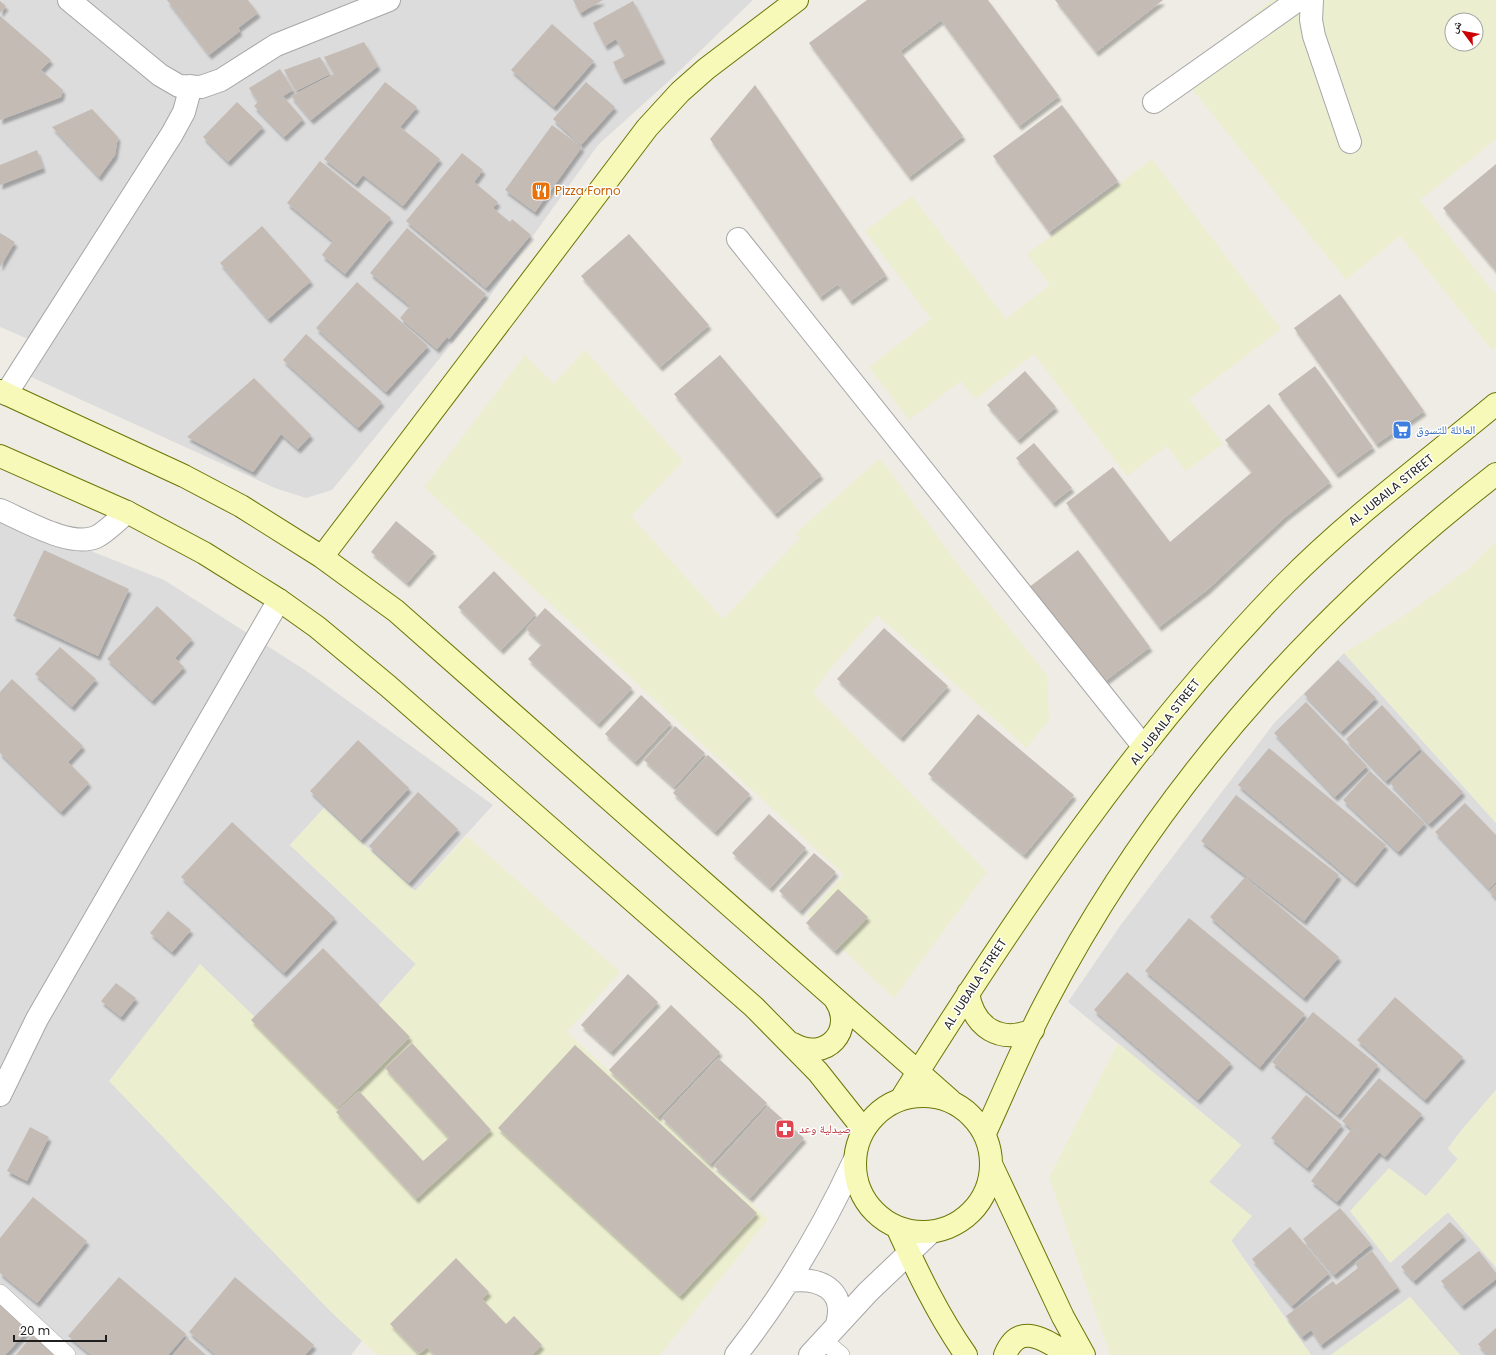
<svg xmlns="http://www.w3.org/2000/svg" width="1496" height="1355" viewBox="0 0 1496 1355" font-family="Poppins,'Noto Naskh Arabic',sans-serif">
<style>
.residential{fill:#dddcdc}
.farmland{fill:#eceed0;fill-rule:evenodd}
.building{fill:#c4bbb4;filter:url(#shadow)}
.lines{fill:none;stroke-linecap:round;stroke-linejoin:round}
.lane-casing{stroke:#a6a6a6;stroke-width:18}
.street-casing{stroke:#a6a6a6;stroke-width:24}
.secondary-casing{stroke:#6b7605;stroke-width:24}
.lane{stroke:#fff;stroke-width:17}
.street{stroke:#fff;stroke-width:22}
.secondary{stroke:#f7f9b9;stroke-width:22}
.labels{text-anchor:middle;stroke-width:3;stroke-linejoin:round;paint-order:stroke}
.food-label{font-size:12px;fill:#c56008;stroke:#fff;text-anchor:start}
.shop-label{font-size:12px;fill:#366cbe;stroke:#fff;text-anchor:start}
.street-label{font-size:12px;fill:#1f1f1f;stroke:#fff}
.health-label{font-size:12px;fill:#be3a42;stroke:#fff;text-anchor:start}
</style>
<defs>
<filter id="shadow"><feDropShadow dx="2.5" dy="4.5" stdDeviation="1" flood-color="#0004"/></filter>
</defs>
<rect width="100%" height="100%" fill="#efece5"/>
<!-- residential -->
<path class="residential" d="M0,0H753L671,79L598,145L485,303L332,490L306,498L275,488L29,376L42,345L0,327Z
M0,515L164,580L305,670L493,805L415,891L324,808L290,845L416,964L377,1007L362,1341L351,1355H0Z
M1344,653L1496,823V1090L1460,1132L1448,1148L1458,1159L1426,1197L1390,1263L1448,1212L1496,1267V1355H1460L1410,1297L1331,1355H1311L1231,1240L1251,1216L1209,1182L1241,1145L1068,1002L1120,926L1275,722Z"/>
<!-- farmland -->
<path class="farmland" d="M1272,0H1496V139L1420,200L1496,295V347L1492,350L1400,236L1346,280L1180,74ZM1452,20H1476V44H1452Z
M1152,159L1281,329L1189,399L1223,444L1186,471L1167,446L1127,476L1034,354L975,399L961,381L909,420L869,367L931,319L865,231L912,196L1006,319L1050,285L1027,254Z
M585,350L683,461L631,516L723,619L800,538L795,534L880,458L957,563L1047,675L1049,719L1027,748L877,615L830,669L813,693L987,872L894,998L807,916L844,875L424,487L525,355L554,384Z
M1496,541V823L1344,653L1408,613L1468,569Z
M324,808L415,891L467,836L620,972L567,1032L768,1219L660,1355H377L331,1312L109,1081L200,964L259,1021L377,1007L416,964L290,845Z
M1118,1043L1241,1145L1209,1182L1252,1216L1231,1241L1311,1355H1110L1049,1177Z
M1496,1090V1267L1448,1212L1390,1263L1350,1211L1389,1168L1426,1196L1458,1159L1448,1149L1460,1132Z
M1410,1297L1460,1355H1331Z"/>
<!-- building -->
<path class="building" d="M167,0H248L258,13L238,28L240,31L209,55Z
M573,0H603L580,13Z
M867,0H988L1059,96L1019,126L941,20L900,51L963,136L909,177L809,43Z
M1055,0H1163L1096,52Z
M0,1L6,6L0,13Z
M633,1L663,59L622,80L613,62L625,56L616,39L605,46L593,23Z
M0,16L51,60L41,70L63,90L61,97L0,120Z
M552,24L594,61L554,107L511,70Z
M364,42L378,66L311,120L291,96L334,74L324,57Z
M320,57L330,74L296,91L284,70Z
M280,69L293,90L283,96L303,119L284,137L254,106L258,102L249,88Z
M385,82L417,107L400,127L440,159L403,206L363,175L356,184L324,159Z
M586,82L615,107L581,145L553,119Z
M755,85L886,275L850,301L838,284L820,297L710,139Z
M237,102L263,127L228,162L203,137Z
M1062,105L1118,181L1049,232L993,156Z
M92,109L118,137L115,155L99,177L52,127Z
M552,125L582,147L535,212L505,190Z
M37,150L43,168L0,185V165Z
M462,153L483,170L474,182L498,202L493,208L510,222L512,219L531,235L486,288L406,221Z
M320,161L391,218L345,274L322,255L333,241L287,203Z
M1496,164V271L1443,208Z
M262,226L311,281L268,319L220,263Z
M407,228L486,294L449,339L447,337L437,349L400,318L410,306L370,273Z
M0,233L15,242L0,267Z
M629,234L709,325L660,367L581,276Z
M357,282L428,346L386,392L316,328Z
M1340,294L1424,411L1376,444L1294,328Z
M306,334L382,402L358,428L283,360Z
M720,355L821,475L775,514L674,394Z
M1315,366L1373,447L1336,474L1278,394Z
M1025,371L1056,407L1018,440L987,405Z
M254,378L311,435L298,449L281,434L253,472L187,437Z
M1269,404L1330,482L1285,517L1207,590L1159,627L1066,503L1113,467L1170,542L1252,472L1225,440Z
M1034,443L1072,488L1053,503L1016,458Z
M396,521L434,552L407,583L371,552Z
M44,550L129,589L98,656L13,616Z
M1078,550L1150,647L1101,684L1028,588Z
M494,571L536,614L501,650L458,607Z
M157,606L192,639L175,658L184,667L152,701L107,659Z
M545,608L632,688L598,724L528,659L542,644L526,629Z
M884,628L948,686L901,738L837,679Z
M60,647L96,679L72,707L35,674Z
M1338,660L1376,698L1341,732L1304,694Z
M12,679L83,746L68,762L89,783L61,812L0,753V692Z
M641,695L671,723L635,762L605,734Z
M1306,702L1367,766L1335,797L1274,733Z
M1382,705L1421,748L1386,781L1346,739Z
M978,714L1074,795L1024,855L928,774Z
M675,726L705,753L674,787L644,760Z
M358,740L409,788L361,840L310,791Z
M1269,748L1386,845L1355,883L1238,785Z
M1423,751L1463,792L1429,824L1390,783Z
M708,755L750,794L715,832L673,793Z
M1370,771L1425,823L1398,852L1343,800Z
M418,792L458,829L409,883L369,846Z
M1236,795L1339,875L1304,921L1201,841Z
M1465,803L1496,835V882L1489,889L1435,832Z
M769,814L806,848L770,888L732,853Z
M232,822L335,918L284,973L181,877Z
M814,853L836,872L800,911L779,891Z
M1245,877L1339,957L1304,998L1210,917Z
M1496,884V898L1489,891Z
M838,889L868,917L835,951L806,923Z
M168,911L191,930L172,952L150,933Z
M1189,918L1305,1014L1260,1067L1145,971Z
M323,948L410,1037L338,1108L251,1020Z
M1127,972L1231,1063L1198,1100L1094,1010Z
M628,974L658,1002L611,1052L581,1025Z
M116,983L136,998L121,1017L101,1001Z
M1395,997L1463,1057L1425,1100L1357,1040Z
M671,1005L720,1052L658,1117L609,1070Z
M1313,1012L1378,1065L1338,1115L1272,1062Z
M412,1043L491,1130L416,1199L336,1112L359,1091L423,1161L449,1138L385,1068Z
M575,1045L757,1213L680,1296L498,1128Z
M718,1058L767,1103L710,1164L662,1118Z
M1379,1078L1422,1114L1385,1157L1379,1152L1337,1202L1311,1181L1351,1130L1375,1149L1342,1121Z
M1306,1095L1342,1125L1307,1168L1271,1138Z
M768,1106L804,1138L750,1198L714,1166Z
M30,1127L49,1137L27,1181L7,1171Z
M33,1197L87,1241L37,1303L0,1273V1238Z
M1340,1208L1371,1244L1334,1275L1303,1239Z
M1450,1222L1464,1236L1414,1281L1401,1267Z
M1290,1227L1329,1273L1292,1306L1252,1259Z
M1372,1251L1398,1287L1321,1345L1311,1330L1302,1337L1286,1316L1333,1281L1336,1285L1358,1268L1355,1263Z
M1479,1251L1496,1273V1279L1462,1306L1441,1281Z
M456,1258L489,1292L482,1299L506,1324L514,1316L542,1345L532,1355H434L427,1347L419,1354L390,1324Z
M119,1277L186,1334L168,1355H91L68,1336Z
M235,1277L314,1345L305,1355H216L189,1332Z
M0,1301L29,1329L5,1355H0Z
M1496,1328V1355H1487L1478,1344Z
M33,1334L59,1355H16Z
M187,1338L206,1355H173Z"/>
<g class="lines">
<!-- lane casing -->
<g class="lane-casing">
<path id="lane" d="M0,1293L67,1355
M823,1340L841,1355"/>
</g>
<!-- street casing -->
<g class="street-casing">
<path id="street" d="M69,0L160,75L179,86L201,87L221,80L276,45L389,0
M1312,0L1311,20L1314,36L1350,142
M1154,102L1298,0
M738,239L1144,747
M6,394L172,134L184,112L191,86
M0,510C24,520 70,548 96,537C105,533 119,519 127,512
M0,1095L37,1019L279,600
M789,1281C819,1277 847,1289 837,1324
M736,1355C783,1295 822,1230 854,1161
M810,1355L868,1292L930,1233"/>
</g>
<!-- secondary casing -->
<g class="secondary-casing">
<path id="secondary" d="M0,391L184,476L241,506L322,557L396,611L950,1100
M0,456L127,512L204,553L279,600L317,627L388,686L754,1007L818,1072L864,1130
M322,557L647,128L680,92L706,69L797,0
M968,993C974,1028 1000,1044 1033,1030
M793,1044C826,1063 856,1030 835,999
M855 1164a68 68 0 1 1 136 0a68 68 0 1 1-136 0Z
M901,1099C1015,917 1135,738 1285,584C1350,518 1425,463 1496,404
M985,1133C1005,1090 1023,1045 1046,1002C1155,794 1311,618 1496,474
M992,1166L1063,1317L1084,1355
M897,1227C917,1271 938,1315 966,1355
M1005,1355C1020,1319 1047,1342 1070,1355"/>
</g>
<!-- lane -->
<use href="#lane" class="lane"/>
<!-- street -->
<use href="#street" class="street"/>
<!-- secondary -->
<use href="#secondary" class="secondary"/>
</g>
<!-- icons -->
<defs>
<g id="restaurant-square" transform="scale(1)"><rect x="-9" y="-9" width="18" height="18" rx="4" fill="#e8710a" stroke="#fff"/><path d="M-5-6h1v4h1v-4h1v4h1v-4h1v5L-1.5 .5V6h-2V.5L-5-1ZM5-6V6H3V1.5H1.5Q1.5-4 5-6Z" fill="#fff"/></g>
<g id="supermarket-square" transform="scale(1)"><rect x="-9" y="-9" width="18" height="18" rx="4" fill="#3f7fe0" stroke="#fff"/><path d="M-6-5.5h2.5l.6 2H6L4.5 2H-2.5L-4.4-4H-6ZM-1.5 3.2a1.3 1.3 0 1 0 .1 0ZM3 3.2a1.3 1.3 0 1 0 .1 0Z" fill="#fff"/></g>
<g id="pharmacy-square" transform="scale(1)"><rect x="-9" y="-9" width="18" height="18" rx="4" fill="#e0444e" stroke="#fff"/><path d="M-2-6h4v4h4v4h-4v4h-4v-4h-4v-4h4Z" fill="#fff"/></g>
</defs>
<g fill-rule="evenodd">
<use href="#restaurant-square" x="541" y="191"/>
<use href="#supermarket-square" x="1402" y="430"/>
<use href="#pharmacy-square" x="785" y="1129"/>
</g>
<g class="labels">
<!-- food labels -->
<g class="food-label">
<text x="555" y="195">Pizza Forno</text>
</g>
<!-- shop labels -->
<g class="shop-label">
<text x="1416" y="434">العائلة للتسوق</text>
</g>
<!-- street labels -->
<g class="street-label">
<text transform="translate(1391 490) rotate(-39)" y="4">AL JUBAILA STREET</text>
<text transform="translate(1165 722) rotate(-52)" y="4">AL JUBAILA STREET</text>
<text transform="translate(975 984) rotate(-57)" y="4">AL JUBAILA STREET</text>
</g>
<!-- health labels -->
<g class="health-label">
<text x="799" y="1133">صيدلية وعد</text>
</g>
</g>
<!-- north arrow -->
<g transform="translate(1464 32) rotate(302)"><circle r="19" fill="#ffffff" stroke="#a5a5a5"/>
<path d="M0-3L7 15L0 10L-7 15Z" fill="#cd0103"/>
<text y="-6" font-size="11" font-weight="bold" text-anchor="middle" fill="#1f1f1f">ش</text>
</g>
<!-- scale -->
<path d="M14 1335v6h92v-6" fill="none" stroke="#1f1f1f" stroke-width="2"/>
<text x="20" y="1335" font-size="12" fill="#1f1f1f" stroke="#ffffff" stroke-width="3" paint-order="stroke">20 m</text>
</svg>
